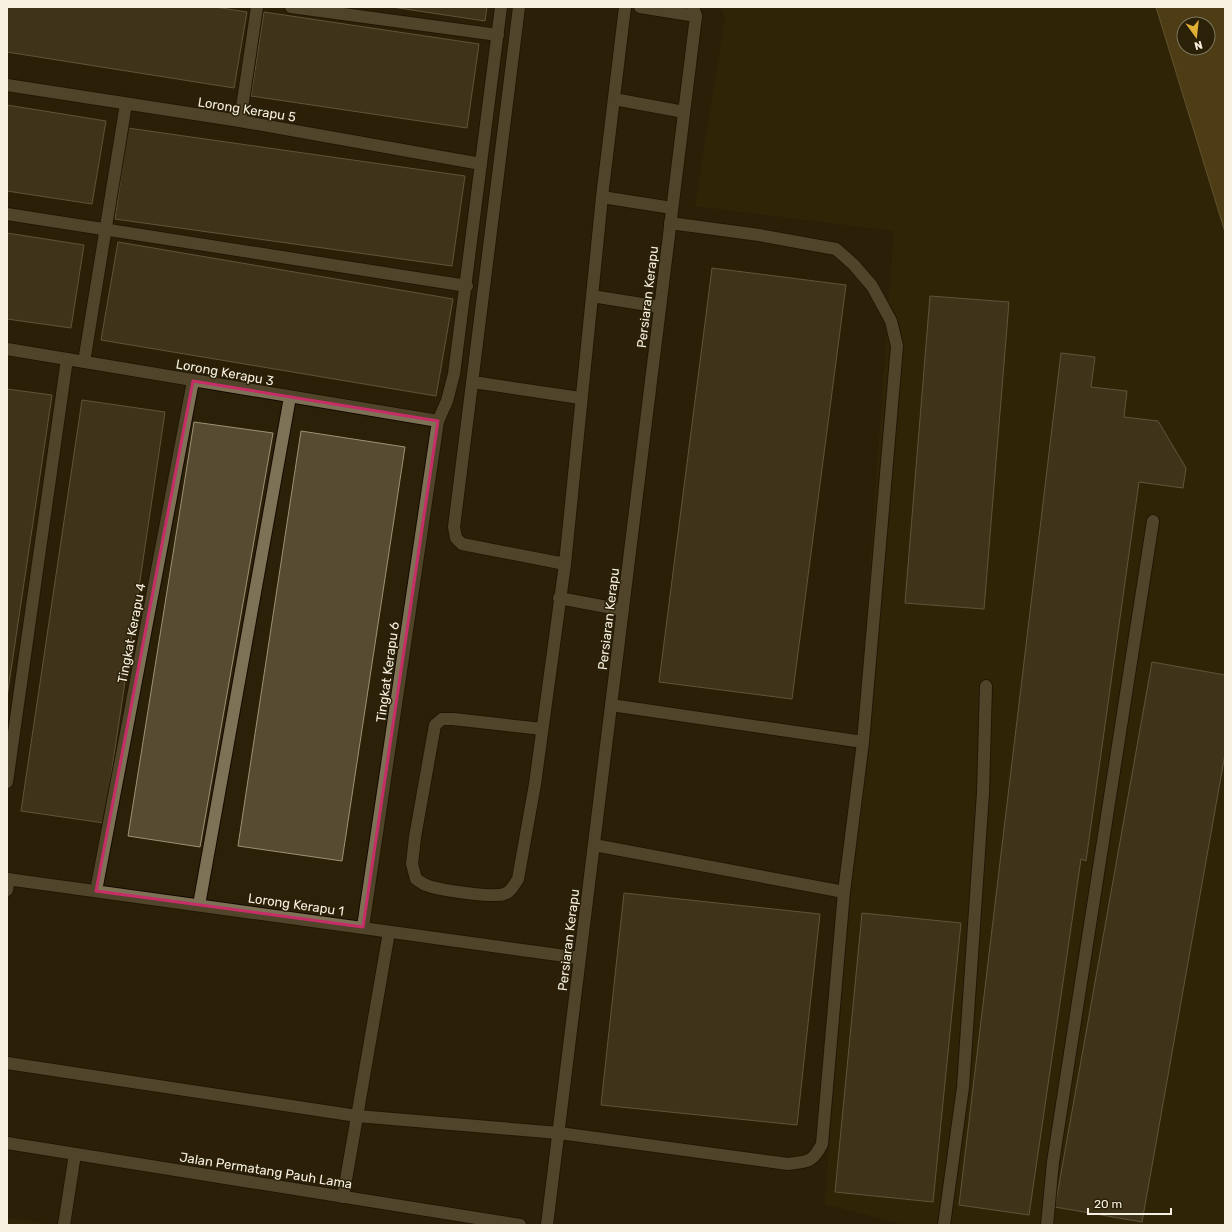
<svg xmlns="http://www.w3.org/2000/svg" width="1232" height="1232" viewBox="0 0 1232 1232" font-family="Rubik,sans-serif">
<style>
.built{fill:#372908}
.water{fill:#796125;stroke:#9f8c5d;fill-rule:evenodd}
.building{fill:#574c32;stroke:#9e9276}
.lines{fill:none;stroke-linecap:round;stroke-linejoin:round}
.service-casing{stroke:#140a00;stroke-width:14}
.minor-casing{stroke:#140a00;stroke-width:14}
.service{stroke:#7d7156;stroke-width:12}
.minor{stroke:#7d7156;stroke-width:12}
.marked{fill:none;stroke:#c72e68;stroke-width:3;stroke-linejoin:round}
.labels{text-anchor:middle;stroke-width:3;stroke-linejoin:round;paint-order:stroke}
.street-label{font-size:13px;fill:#f7f0e1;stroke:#2b2108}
</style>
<rect width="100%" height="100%" fill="#2b2108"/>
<!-- built -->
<path class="built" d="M720,7H1156L1225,232V1225H906L825,1204L894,231L695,206L725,19Z
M7,1217L51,1225H7Z"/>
<!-- water -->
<path class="water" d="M1156,7H1225V232ZM1184,24H1208V48H1184Z"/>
<!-- building -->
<path class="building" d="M7,7H215L247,12L234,88L7,52Z
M392,7H487L485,21Z
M264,12L479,44L467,128L251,96Z
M7,105L106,121L92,204L7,191Z
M128,128L465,176L452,266L115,219Z
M7,233L84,245L71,328L7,319Z
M118,242L453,299L436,396L101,340Z
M712,268L846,285L792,699L659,682Z
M930,296L1009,302L984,609L905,603Z
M1061,353L1095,357L1091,387L1127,391L1124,417L1158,421L1186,468L1183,488L1139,482L1086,861L1081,859L1029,1215L959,1205Z
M7,389L52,395L7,697Z
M82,400L165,412L104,823L21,811Z
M194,422L273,433L200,847L128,836Z
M301,431L405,447L342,861L238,846Z
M1152,662L1225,675V754L1142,1222L1055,1207Z
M624,893L820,914L797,1125L601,1105Z
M862,913L961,923L933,1202L835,1192Z"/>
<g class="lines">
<!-- service casing -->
<g class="service-casing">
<path id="service" d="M291,7L498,35
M519,7L454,527L456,538L462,544L565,564
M640,7L696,16
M614,99L684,112
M240,121L257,7
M602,197L672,208
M7,214L467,286
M670,223L759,235L836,249L853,264L872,286L891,321L897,346L863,742L844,892
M592,296L660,307
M84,362L126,104
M473,382L580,398
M438,421L447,401L454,374L501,7
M559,598L623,610
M611,705L863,742
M542,729L453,719H442L435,725L415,837L412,864L416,879C419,881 423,884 426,885C438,890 492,898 504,894C511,892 514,885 518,879L535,784L565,564L602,197L625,7
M7,782L67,359
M7,890L9,879
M199,905L290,397
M559,1133L788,1164C808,1162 813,1162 822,1144L844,892L594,845
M343,1197L389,932
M64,1225L75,1154
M944,1225L963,1087L983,793L986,686
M1047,1225L1053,1162L1153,521"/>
</g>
<!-- minor casing -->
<g class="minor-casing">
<path id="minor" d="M7,85L240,121L481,164
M7,349L438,421L363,927
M7,879L580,958
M96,891L193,381
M7,1063L357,1116L559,1133
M7,1143L520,1225
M547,1225L696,16L693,7"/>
</g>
<!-- service -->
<use href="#service" class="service"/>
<!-- minor -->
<use href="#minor" class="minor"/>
</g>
<!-- marked area -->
<path d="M0 0H1232V1232H0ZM193,381L438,421L363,927L96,891Z" fill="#2b2108" fill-opacity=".55" fill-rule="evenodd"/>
<path class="marked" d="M193,381L438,421L363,927L96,891Z"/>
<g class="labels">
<!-- street labels -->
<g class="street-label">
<text transform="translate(247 109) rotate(9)" y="5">Lorong Kerapu 5</text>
<text transform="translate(647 297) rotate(-83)" y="5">Persiaran Kerapu</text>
<text transform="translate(225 372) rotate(10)" y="5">Lorong Kerapu 3</text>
<text transform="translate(608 619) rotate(-83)" y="5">Persiaran Kerapu</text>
<text transform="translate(131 633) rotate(-79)" y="5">Tingkat Kerapu 4</text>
<text transform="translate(387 672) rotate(-82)" y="5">Tingkat Kerapu 6</text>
<text transform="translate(296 904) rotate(8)" y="5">Lorong Kerapu 1</text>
<text transform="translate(568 940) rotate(-83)" y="5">Persiaran Kerapu</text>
<text transform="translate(266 1170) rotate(9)" y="5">Jalan Permatang Pauh Lama</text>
</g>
</g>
<!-- border -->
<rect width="1232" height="1232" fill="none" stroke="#f7f0e1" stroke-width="16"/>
<!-- north arrow -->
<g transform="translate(1196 36) rotate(165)"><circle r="19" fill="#2b2108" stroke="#7d745f"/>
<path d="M0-3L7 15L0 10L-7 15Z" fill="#dfb034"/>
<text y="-6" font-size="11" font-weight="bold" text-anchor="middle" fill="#f7f0e1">N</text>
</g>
<!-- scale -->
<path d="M1088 1208v6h83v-6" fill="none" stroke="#f7f0e1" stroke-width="2"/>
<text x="1094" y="1208" font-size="12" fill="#f7f0e1" stroke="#2b2108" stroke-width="3" paint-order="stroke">20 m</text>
</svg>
